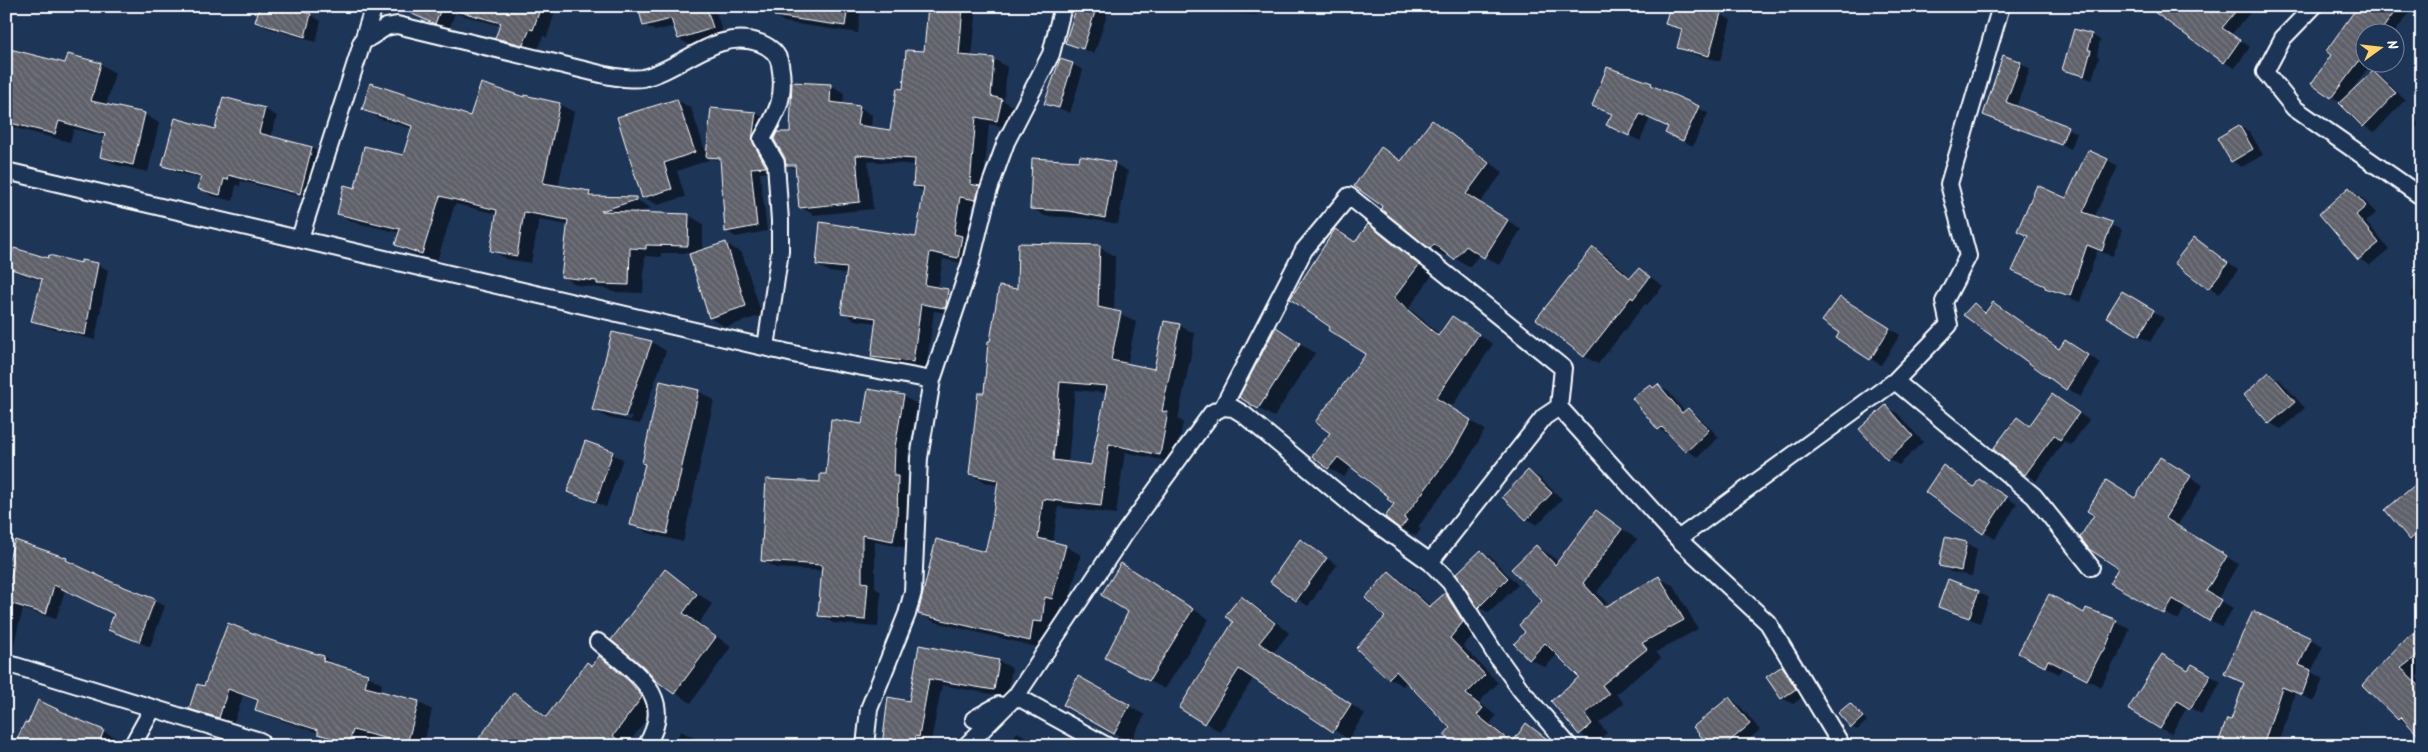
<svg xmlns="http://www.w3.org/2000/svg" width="2428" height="752" viewBox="0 0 2428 752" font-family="Kalam,sans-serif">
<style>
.shadow{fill:#0007;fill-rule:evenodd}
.building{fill:url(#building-back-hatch);stroke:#fff;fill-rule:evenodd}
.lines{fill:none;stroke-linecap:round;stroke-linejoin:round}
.minor-casing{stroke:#fff;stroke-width:20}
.minor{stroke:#1d3557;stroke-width:16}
</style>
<defs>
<pattern id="building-back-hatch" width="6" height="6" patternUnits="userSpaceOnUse" patternTransform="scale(1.25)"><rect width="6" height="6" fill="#5f6169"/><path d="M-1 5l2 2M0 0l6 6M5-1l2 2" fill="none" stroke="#777980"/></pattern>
</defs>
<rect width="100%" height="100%" fill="#1d3557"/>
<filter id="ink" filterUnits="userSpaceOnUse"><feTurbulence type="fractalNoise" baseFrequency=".02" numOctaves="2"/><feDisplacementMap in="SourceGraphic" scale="10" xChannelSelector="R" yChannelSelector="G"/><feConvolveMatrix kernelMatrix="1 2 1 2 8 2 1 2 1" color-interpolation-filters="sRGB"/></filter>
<g filter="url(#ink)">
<!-- shadow -->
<path class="shadow" d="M408,6H557L547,37L543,36L537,52L510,45L496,38L501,26L455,13L449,30L407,11Z
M639,6H714L723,34L690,45L679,39L675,26L655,31L644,25Z
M773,6H861L858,33L784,22L772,14Z
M929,6H977L972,57L994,59L1007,67L1004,101L1014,107L1010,128L989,124L983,189L989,207L973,204L967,240L975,244L971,265L943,259L938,289L948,290L961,298L958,315L934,311L926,369L886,364L873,357L877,323L855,320L842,312L847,274L830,272L817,265L918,239L925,192L914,186L916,165L868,161L873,209L814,215L801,207L797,170L787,165L791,133L831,85L844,93L843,105L859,107L872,115L871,129L891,132L904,91L925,53Z
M1079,6H1110L1094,54L1067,42Z
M1129,6H1154V9Z
M1203,6H1257V15L1213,12Z
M2158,6H2256L2231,35L2250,47L2235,68L2224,62Z
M2293,6H2311L2306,14Z
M2356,6H2410L2413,8L2395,32H2366V62H2372L2349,94L2373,73L2384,79L2405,100L2375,132L2364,126L2342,102L2332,97L2358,8Z
M1720,14L1731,20L1720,61L1689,53L1678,47L1683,31L1666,24Z
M311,15L321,21L316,42L268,28L257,22Z
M2422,28V38L2416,33Z
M2075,31L2092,35L2100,40L2097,55L2099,57L2092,80L2064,69Z
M6,48L66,64H101L115,73L106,106L144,114L159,123L148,172L116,165L101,156L106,137L74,129L70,142L15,128L6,123Z
M2020,63L2030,69L2016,107L2077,133L2071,149L1985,114Z
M1072,64L1083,70L1070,113L1046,103Z
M1608,69L1652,84L1708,113L1693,146L1677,138L1669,127L1650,118L1640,141L1618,130L1612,115L1593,106Z
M224,98L265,109L277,116L271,137L312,148L324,155L313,200L241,181L240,186L236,185L233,201L212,196L200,189L202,179L176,172L164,165L216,130Z
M525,98L559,104L574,112L558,187L589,193L598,198L635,199L651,208L635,213L689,215L703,224V251L726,244L742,253L762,315L726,327L710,318L690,253H661V257L645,256L643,293L613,292L608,289L577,285L562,276L568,225L539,220L531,263L506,259L492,250L497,214L455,204L437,261L411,253L396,244L400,233L353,222L338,214L356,189L404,157L413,129L378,118L364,109L471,118Z
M677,100L691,108L707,156L713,109L756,113L766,119L775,172L760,173L767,231L736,237L726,231L721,162L707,156L709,160L677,171L685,197L658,205L643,197Z
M2422,115V131L2414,125Z
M1432,121L1503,172L1480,203L1521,229L1499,265L1480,254L1469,267L1447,253L1445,256L1431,248L1382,208V149L1402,161Z
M2239,126L2250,132L2263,155L2242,167L2232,161Z
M1081,157L1115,164L1128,171L1118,224L1084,218L1045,216L1032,208L1080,162Z
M2107,160L2118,166L2094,218L2122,230L2113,256L2097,251L2080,302L2057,293L2024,276L2066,200Z
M2349,189L2359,195L2376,213L2366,222L2389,249L2370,265L2359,259L2321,214Z
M1369,226L1384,235L1433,274L1409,308L1440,335L1452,317L1493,344L1451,408L1485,430L1469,458L1418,527L1421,529L1416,536L1401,528L1396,504L1390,497L1352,466L1344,477L1329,468L1332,433L1367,354L1356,243Z
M2194,239L2238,270L2219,294L2176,263Z
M1099,247L1115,256L1114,312L1136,322L1127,365L1155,371L1179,325L1195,334L1178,419L1183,422L1175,463L1125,452L1116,514L1058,507L1053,543L1065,546L1081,555L1067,607L1060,605L1057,630L1049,629L1045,649L935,622L919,613L986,553L994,521L998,485L986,483L970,474L986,395L991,342L1018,291ZM1075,390L1106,393L1092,467L1068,463Z
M1594,249L1607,256L1632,278L1639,269L1663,286L1647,305L1645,304L1598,364L1584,356Z
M49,259L82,265L97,264L108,270L95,340L43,326L33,320L43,281L20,274L10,267Z
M2422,277V303L2410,296Z
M2122,293L2164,318L2150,342L2108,317Z
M1851,304L1900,335L1881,365L1871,359Z
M1974,304L1988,312L1994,304L2060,349H2078L2101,363L2080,397L1964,315Z
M613,333L652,342L666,351L640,424L608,418L594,410ZM608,412L632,417L631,420L608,415Z
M1292,338L1315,353L1274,417L1258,408Z
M2269,374L2280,380L2305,408L2281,429L2270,423L2245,395Z
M1650,386L1655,389L1658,386L1669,392L1685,412L1688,409L1698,416L1719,437L1698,457L1687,451L1671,434L1670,436L1659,429L1634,399Z
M698,391L714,400L683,542L648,533L632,524Z
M904,397L917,404L908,455L907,482L911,485L910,527L907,548L875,542V588L881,592L878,627L833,623L820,615L823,571L776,568L763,560L863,425Z
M2062,402L2089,420L2071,445L2064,441L2036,481L1995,449L2030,427Z
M1886,407L1897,413L1923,442L1899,465L1888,459Z
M585,443L623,459L606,507L568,491Z
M2173,466L2203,485L2177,526L2238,564L2218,599L2233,608L2222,627L2186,605L2178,620L2111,583Z
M1528,471L1539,477L1562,499L1537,525L1527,519Z
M2422,480V545L2410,539Z
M1990,487L2017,504L1995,539L1926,492Z
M1596,512L1637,539L1597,592L1610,606L1659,578L1674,586L1698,629L1656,652L1661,658L1616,694L1624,703L1599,723L1607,733L1595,742L1580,734L1581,678L1558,654L1545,667L1530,659L1527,632L1543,601L1536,546L1551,555L1559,563Z
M1967,543L1977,549L1972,576L1951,572L1941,566Z
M1310,547L1337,565L1308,606L1272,582Z
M1481,551L1491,557L1518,585L1489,613L1479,607Z
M6,553L66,559L114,584L165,606L150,647L110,629L115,614L65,590L56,619L23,609L13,647L6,645Z
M665,571L681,580L712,604L699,623L731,647L691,703L656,679Z
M1390,573L1403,581L1432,607L1445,594L1459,602L1477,631L1463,646L1498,683L1479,702L1496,716L1490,724L1514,743L1526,725L1558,746H1462L1451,728L1407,681L1403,686L1389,678L1387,617Z
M1138,574L1209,619L1165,689L1122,667Z
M1979,592L1989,598L1980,623L1939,606Z
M1241,598L1256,606L1289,633L1273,653L1365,714L1348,739L1254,677L1220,732L1181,707L1234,622Z
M2087,609L2130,629L2118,658H2116L2101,687L2062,667L2059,674L2033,660L2085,615Z
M2422,628V673L2416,677L2422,683V737L2412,727L2399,719L2364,685Z
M2310,639L2323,646L2311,672L2323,679L2314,701L2295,693L2280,740L2295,746H2218L2232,722L2245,684L2225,673Z
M270,641L324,657L338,667L368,676L382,684L380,692L418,702L432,710L424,743L430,746H348L333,742L319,733L271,717L257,709L259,702L243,696L233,725L205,717L191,708L205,688Z
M920,647L999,661L1012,668L1007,697L942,685L930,746H882L910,702Z
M600,658L614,666L644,691L656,706L627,746H491L515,694L548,717Z
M2192,665L2221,682L2201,714L2188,706L2171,734L2160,728Z
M1782,667L1793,674L1806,695L1793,704L1782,698Z
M1079,678L1145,715L1130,742L1064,705Z
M1729,698L1739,705L1760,730L1741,746H1710Z
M1850,704L1867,721L1857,730L1852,727Z
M67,715L115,737L111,746H15L28,725Z
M681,731L692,737L705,746H672Z
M1017,732L1032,740L1041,746H1009Z"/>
<!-- building -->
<path class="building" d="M260,6H285L311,14L305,37L255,22Z
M394,6H442L435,24Z
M459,6H541L533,30L530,29L523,45L495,38L501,23L458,11Z
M638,6H706L713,28L678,39L671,19L643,26Z
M775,6H848L845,26L774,16Z
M928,6H963L959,55L994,58L991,96L1002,99L997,121L976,117L970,184L980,186L976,200L960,197L954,234L962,236L958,258L930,252L925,285L948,289L946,306L945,308L921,304L913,362L871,357L876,318L841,313L847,268L816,265L820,222L916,237L924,187L913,186L915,159L856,155L860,202L799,208L795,165H786L785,158L774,139L777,132H790L792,82L831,84L830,102L860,106L857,125L890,130L897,88L903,89L906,50L924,51Z
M1077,6H1097L1083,49L1065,43Z
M1670,6H1698L1721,13L1709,56L1677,48L1682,29L1665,24Z
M2146,6H2240L2222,28L2240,40L2224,63Z
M2358,6H2399L2380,32H2366V52L2331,98L2311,84L2331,55L2326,51Z
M2074,29L2092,34L2088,50H2091L2084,76L2062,70Z
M6,48L65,63L68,54L101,63L91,101L145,113L133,165L100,157L105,134L59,121L55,134L6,122Z
M2003,55L2021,62L2006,102L2068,126L2061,145L1983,115Z
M1060,59L1073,63L1059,108L1044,104Z
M1607,67L1652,83L1651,85L1699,106L1683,141L1665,133L1668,127L1640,114L1629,136L1606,125L1612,114L1592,106Z
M2373,71L2396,93L2363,127L2339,103Z
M370,83L470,116L481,83L524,97V95L560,103L543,183L590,191L589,196L636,197V200L601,211L689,214L688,246L646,245V249L630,248L629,285L597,284V281L561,277L568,220L524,212L517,256L490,251L497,210L440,196L422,254L395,245L400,229L337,214L344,185L355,188L364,146L403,155L412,126L362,110Z
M223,97L265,108L259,133L312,147L300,194L229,175L228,180L224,179L220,195L198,189L201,176L162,166L175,118L215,129Z
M677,99L695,152L664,163L672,189L642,198L617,117Z
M711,108L756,112L752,140L766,167L751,168L757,226L725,232L720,158L706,157Z
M1432,120L1489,163L1466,194L1508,220L1484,258L1466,246L1454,260L1434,244L1430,249L1381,209L1382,206L1354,186L1381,147L1401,161Z
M2239,125L2253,149L2231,162L2217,138Z
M2088,150L2108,159L2083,212L2112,222L2102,251L2087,245L2070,296L2045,288V286L2012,271L2028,236L2017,231L2037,185L2066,198Z
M1080,156L1115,162L1105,218L1069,211L1030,209L1032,158L1079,161Z
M2349,187L2366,206L2356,215L2379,243L2358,260L2319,214Z
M1368,224L1419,265L1394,298L1438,336L1452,316L1479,334L1436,398L1471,420L1454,450L1404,518L1407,520L1400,529L1385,517L1394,504L1387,499L1389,497L1338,457L1328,469L1312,456L1330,433L1315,422L1366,354L1328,330L1330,327L1290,299L1335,229L1355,242Z
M2194,237L2228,263L2208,289L2174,263Z
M726,242L746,306L709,318L689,254Z
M1018,243L1100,245L1098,307L1121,312L1111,360L1154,369L1164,321L1180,324L1162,411L1168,412L1160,455L1109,444L1101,506L1043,499L1038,538L1066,545L1052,599L1045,597L1042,622L1033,621L1030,641L918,614L936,539L985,552L992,521L998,480L969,474L978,393H984L988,341H990L999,286L1017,289ZM1060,382L1107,386L1091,465L1053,460Z
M1593,247L1630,278L1639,268L1650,277L1633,299L1631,297L1584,357L1536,319Z
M14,248L48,258L49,255L81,263V260L98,263L85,335L31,321L42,279L8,268Z
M2122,291L2154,310L2139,336L2106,317Z
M1840,297L1890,328L1870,360L1836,338L1839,333L1822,321Z
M1993,302L2059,349L2065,340L2088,355L2066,390L1963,315L1974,303L1985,313Z
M1276,327L1300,343L1258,409L1239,397Z
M612,332L652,341L625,417L592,410Z
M2269,372L2295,402L2269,424L2244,395Z
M660,381L699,390L667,534L630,525L645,464L642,463Z
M1650,384L1653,388L1658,384L1682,413L1688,408L1709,430L1686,452L1662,427L1658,430L1632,398Z
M868,389L904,395L895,447L894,476H898L897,519L893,541L862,535V582L868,583L865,620L818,616L822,565L761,561L766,479L820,482V474H826L831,419L862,424Z
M2052,394L2079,413L2060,440L2054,435L2025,475L1993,449L2017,417L2029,426Z
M1886,405L1913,436L1887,460L1859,429Z
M585,441L613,451L596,502L567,492Z
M2160,457L2191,476L2165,518L2227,556L2206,591L2221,600L2209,621L2173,599L2164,614L2110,583L2118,568L2089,549L2080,537L2094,515L2087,511L2106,480L2135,498Z
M1943,465L1974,487L1979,479L2007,497L1983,534L1925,492Z
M1528,470L1552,493L1526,520L1502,497Z
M2422,479V529L2410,540L2385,510Z
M1596,510L1622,529L1583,583L1605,607L1659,576L1684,620L1642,643L1647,649L1602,685L1609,694L1585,714L1592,724L1579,735L1551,701L1579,677L1545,643L1529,660L1514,644L1525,632L1519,625L1542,601L1511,569L1536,545L1555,565Z
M1945,537L1967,542L1961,571L1939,566Z
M1300,539L1327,558L1296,601L1270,582Z
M15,540L67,558L66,560L114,583L155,599L139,642L108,630L114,614L54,585L46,614L6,602V592L14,566L7,564Z
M1481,550L1508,578L1478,608L1456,574Z
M1121,563L1193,609L1149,681L1105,658L1128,612L1101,595Z
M665,569L697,594L683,613L716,637L674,694L655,680L644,667L611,640Z
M1389,571L1429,607L1445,593L1463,622L1450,638L1485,675L1466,694L1483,708L1477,715L1512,743L1526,723L1556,746H1458L1444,735L1450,728L1396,671L1388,679L1356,648L1385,617L1365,598Z
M1948,579L1979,591L1969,618L1938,607Z
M2049,594L2084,613L2086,608L2117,620L2104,652L2102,651L2087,680L2048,660L2045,667L2018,653Z
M1241,596L1275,623L1259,643L1351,704L1333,732L1239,669L1204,724L1179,708L1233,622L1225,616Z
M2253,611L2311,638L2299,665L2311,670L2302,695L2282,687L2263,746H2217L2227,719L2231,720L2244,683L2224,674Z
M228,623L270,640L324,656L323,661L368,674L365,687L419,701L407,744L353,730L349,743L318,734V730L255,710L258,700L228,689L219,718L189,709L197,684L204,686Z
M2422,626V652L2401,668L2422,688V739L2401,717L2398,720L2362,685L2403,641Z
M919,645L999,660L994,690L929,679L919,737L916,736L914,746H882L888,697L909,701Z
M2162,654L2188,670L2192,664L2211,675L2190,709L2177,701L2160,729L2128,709Z
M599,656L630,682L642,697L613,736L626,746H489L479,738L514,692L546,717L587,662L592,666Z
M1782,666L1796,689L1781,699L1766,677Z
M1078,676L1130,705L1114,734L1063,705Z
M1729,697L1750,724L1724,746H1709L1693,727Z
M38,700L67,714V715L104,730L98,746H14L25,722L28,723Z
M1850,703L1863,717L1851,728L1838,713Z"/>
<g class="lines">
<!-- minor casing -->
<g class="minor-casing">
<path id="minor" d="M2314,6L2283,38L2265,72L2294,108L2422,197
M361,43L386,27L397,25L605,75C617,77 631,80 643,78C683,69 717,27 760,43C770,47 778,53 780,64C786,97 778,111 762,139L776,163L780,221V251L766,347
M6,171L798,355L932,380
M300,238L374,6
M1895,381L2034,496L2091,567
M1223,407L1304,250L1349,196L1563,368L1559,407L1678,539L1768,623L1842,746
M1678,539L1895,381L1949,325L1944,302L1968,256L1949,184L2001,6
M1430,562L1544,417L1559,407
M598,642C633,672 678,695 646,746
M6,663L260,741
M1016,696L1107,746
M974,719L999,705
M132,746L153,708
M865,746L869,709L907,614L913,592L919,458L932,380L970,265L988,192L1006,142L1051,54L1063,6
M966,746L1016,696L1124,534L1212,413L1223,407L1233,408L1243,414L1363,514L1430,562L1450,582L1494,652L1521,690L1569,746"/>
</g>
<!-- minor -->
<use href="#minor" class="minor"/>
</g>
</g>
<!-- margin -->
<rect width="2428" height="752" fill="none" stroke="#1d3557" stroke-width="25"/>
<rect x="12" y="12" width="2403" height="727" fill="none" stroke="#fff" stroke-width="2" filter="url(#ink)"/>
<!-- north arrow -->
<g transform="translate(2380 48) rotate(75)"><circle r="24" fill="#1d3557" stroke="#77869a"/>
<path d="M0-4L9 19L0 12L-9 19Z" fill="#ffd166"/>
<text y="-8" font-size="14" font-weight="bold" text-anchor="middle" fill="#ffffff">N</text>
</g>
</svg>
